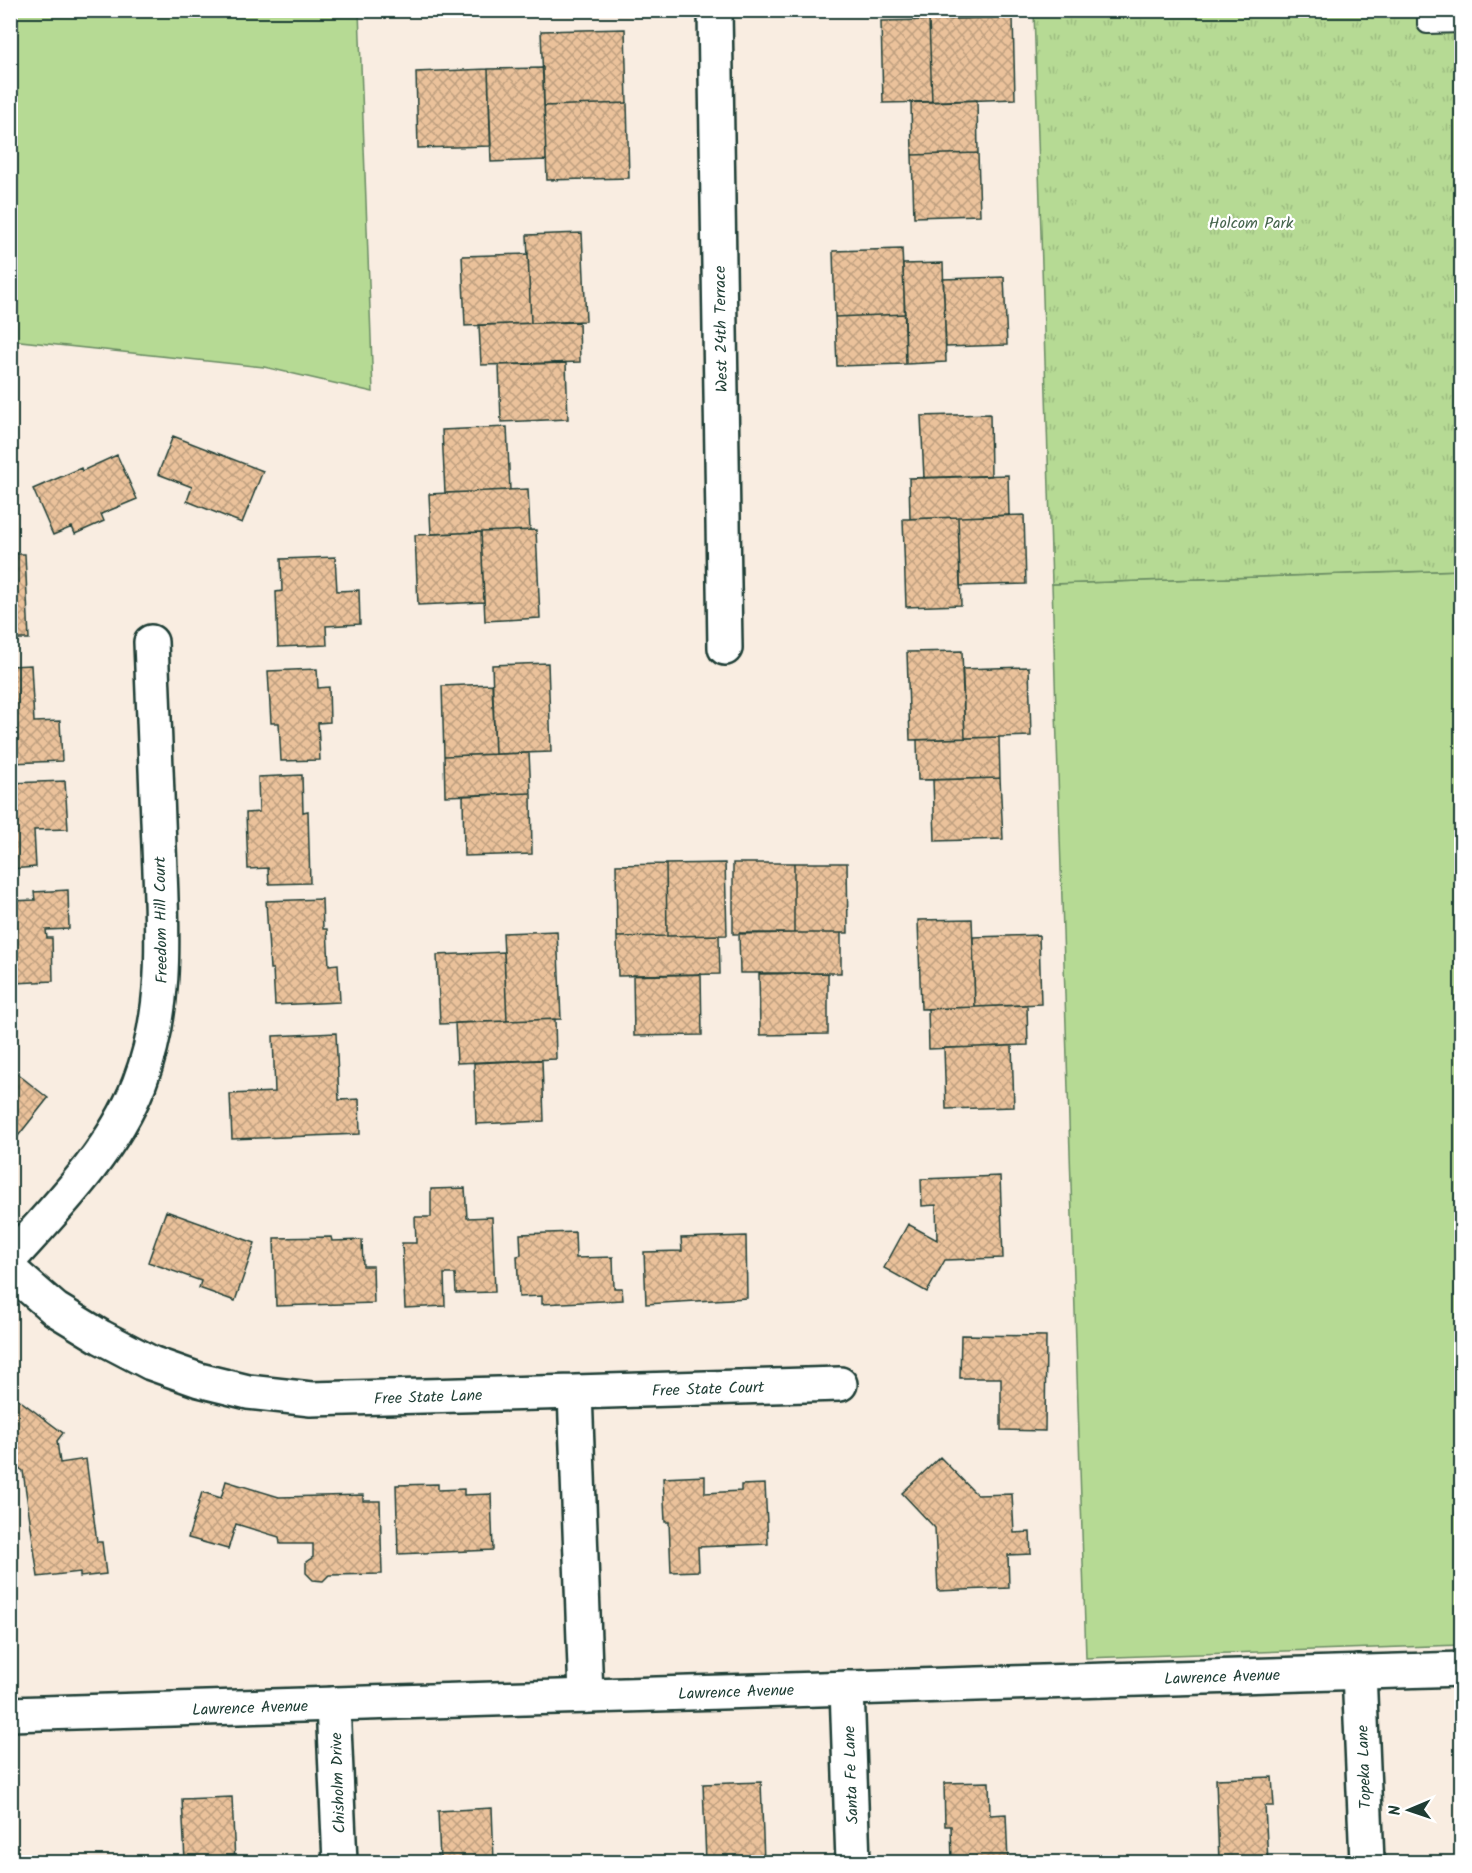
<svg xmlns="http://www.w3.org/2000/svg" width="1472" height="1873" viewBox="0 0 1472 1873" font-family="Kalam,sans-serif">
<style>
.grass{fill:#b6da94;stroke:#6a8c64;stroke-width:1.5}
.park{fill:url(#park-tufts);stroke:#6a8c64;stroke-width:1.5}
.building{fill:url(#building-cross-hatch);stroke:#1f3d34;stroke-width:1.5}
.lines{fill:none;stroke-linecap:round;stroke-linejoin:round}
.lane-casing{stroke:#1f3d34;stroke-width:22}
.street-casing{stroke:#1f3d34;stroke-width:38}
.secondary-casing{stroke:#1f3d34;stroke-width:38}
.lane{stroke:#fff;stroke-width:18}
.street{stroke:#fff;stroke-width:33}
.secondary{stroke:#fff;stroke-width:33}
.labels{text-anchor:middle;stroke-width:4.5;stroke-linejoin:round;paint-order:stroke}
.park-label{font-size:16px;fill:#45644c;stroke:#fff}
.street-label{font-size:16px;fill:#1f3d34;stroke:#fff}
</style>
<defs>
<pattern id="park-tufts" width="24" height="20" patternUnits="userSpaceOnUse" patternTransform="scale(1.5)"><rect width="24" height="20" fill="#b6da94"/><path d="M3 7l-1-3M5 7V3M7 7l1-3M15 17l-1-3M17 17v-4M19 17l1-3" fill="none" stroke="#9cbc80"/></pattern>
<pattern id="building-cross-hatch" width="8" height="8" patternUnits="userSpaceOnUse" patternTransform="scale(1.5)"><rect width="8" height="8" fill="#ebc29b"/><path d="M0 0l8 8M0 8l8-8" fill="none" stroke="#be9f7f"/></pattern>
</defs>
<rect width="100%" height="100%" fill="#f9ede1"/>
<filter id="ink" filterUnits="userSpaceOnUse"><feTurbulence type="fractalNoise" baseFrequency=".0167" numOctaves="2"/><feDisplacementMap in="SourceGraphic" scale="12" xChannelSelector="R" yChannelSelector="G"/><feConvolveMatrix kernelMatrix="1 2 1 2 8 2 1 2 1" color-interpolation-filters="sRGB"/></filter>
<g filter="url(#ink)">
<!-- grass -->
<path class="grass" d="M11,10L359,11L373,392L264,367L11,340Z
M1461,570V1645L1086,1658L1052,584Z"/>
<!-- park -->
<path class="park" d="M1034,11H1461V570L1052,584Z"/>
<!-- building -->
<path class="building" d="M1013,17L1015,99L932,102L929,20Z
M929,20L932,102L883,103L881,21Z
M625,29L627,103L544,106L541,31Z
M543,68L546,160L491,162L488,69Z
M488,69L491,146L418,148L416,72Z
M977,100L978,153L912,155L911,102Z
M627,103L629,178L547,180L544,106Z
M978,153L980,215L914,217L912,155Z
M582,233L586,321L531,323L527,235Z
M902,249L905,314L835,317L833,251Z
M528,254L531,323L465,326L462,256Z
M943,263L946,362L906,364L903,264Z
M1004,277L1007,345L946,347L943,279Z
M905,314L906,364L837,366L835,317Z
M579,322L580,362L481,365L479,325Z
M566,363L568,419L501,422L499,365Z
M990,414L991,476L924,478L921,416Z
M507,427L510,490L445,493L442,430Z
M173,436L263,471L242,523L187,501L192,487L158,474Z
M117,455L137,499L101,514L104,521L75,534L72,527L53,535L33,489L81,468L82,471Z
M1008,475L1009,515L910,519L909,478Z
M528,489L530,530L431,534L429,494Z
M1024,515L1026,584L960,586L958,517Z
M958,517L961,605L906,607L903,519Z
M536,530L540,618L485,621L481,532Z
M481,532L484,602L418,605L415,535Z
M10,554H25L29,639H10Z
M335,557L337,591L359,590L360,624L326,626L327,645L278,647L276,592L282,591L281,559Z
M962,651L965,738L910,740L907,652Z
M548,663L551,752L495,754L492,665Z
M31,665L34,722L60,721L62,761L10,763V666Z
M1029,667L1031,736L965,738L962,669Z
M317,669L318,688L329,687L330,722L318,723L320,760L281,761L279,723H271L268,671Z
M492,684L495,754L444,756L442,686Z
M999,737L1000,778L918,780L917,740Z
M529,753L531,793L445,796L444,756Z
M302,775L303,812L308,811L310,883L269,884L268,868L248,869L246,813L259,812L258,777Z
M1000,778L1003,839L935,841L933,780Z
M65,781L68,829L34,830L36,867L10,869V783Z
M531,793L532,854L464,856L463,796Z
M725,863L727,935L667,936L666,864Z
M733,863H794V933L733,934Z
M794,863H847L848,933H794Z
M666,864L667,936L617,937L616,865Z
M68,890L69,929L46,930L47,938H52L53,981L16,983V973H10V901L35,900L34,892Z
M322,899L323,929H327L329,965L338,964L340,1002L275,1005L273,969H270L266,901Z
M972,919L975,1007L921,1009L918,920Z
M557,931L561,1019L507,1021L503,933Z
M739,933H841V973H740Z
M719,935L720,974L618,976L617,937Z
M1039,935L1041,1004L975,1007L973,937Z
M504,952L507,1021L440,1024L437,955Z
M828,973V1034L760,1035L759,974Z
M701,974L702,1035L634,1036L633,975Z
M1027,1005L1028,1045L929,1049L928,1009Z
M555,1019L556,1059L457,1063L455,1023Z
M336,1033L339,1100L359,1099L360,1134L232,1139L230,1094L275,1092L273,1036Z
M1012,1046L1014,1107L946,1109L944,1048Z
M542,1060L544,1121L476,1124L474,1063Z
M10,1068L48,1098L11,1145H10Z
M1000,1176L1003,1258L945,1260L927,1292L884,1268L908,1224L937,1240L936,1205L922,1206L921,1179Z
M465,1188L467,1218L492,1217L495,1292L456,1293L455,1274H444L445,1306L405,1308L402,1243H416L415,1217H431V1189Z
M166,1211L255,1243L235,1301L199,1288L201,1281L148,1262Z
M575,1232L576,1258L613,1257L614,1288H622L623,1300L542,1304V1296L519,1297L517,1256L521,1255L520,1234Z
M746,1236L747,1298L646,1304L644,1252L682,1251L681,1238Z
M331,1237L332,1241L362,1240L363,1266H373L374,1303L276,1306L274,1238Z
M961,1335L1046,1336L1045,1431L1001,1430V1378H960Z
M10,1393L63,1433L57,1441L60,1463L86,1459L97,1542H102L106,1574L80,1577V1572L38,1577L23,1471L10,1461Z
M940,1457L977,1495L1012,1494L1014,1533L1030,1532L1031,1554L1008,1555L1009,1588L938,1591L935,1528L902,1493Z
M705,1476V1493L741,1491V1485L765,1484L768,1544L698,1547L699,1571L671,1572L669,1522H665L663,1478Z
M226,1481L279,1497L363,1495V1501H380L382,1574L329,1575L323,1581L313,1580L306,1573V1562L313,1557V1544H280L279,1537L236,1524L228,1549L188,1538L202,1492L221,1498Z
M438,1484V1490L464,1489V1495L491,1494L493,1550L398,1554L396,1485Z
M1272,1777L1274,1806H1265L1268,1862H1219L1216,1779Z
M761,1782L764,1862H706L703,1784Z
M989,1782L990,1815L1006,1814L1008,1862H952L951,1826H945L944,1783Z
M232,1797L235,1862H185L182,1799Z
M492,1808L494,1862H440L438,1811Z"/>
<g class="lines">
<!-- lane casing -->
<g class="lane-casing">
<path id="lane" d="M1427,10V24L1462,23"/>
</g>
<!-- street casing -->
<g class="street-casing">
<path id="street" d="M715,10L725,648
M10,1259C58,1206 112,1152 139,1084C169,1007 162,927 159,846C156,778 154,710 151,642
M10,1270L55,1309L101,1337L151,1363L199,1380L248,1392L311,1399L575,1392L586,1696
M575,1392L840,1384
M1359,1672L1367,1862
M847,1688L853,1862
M333,1704L340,1862"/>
</g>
<!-- secondary casing -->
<g class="secondary-casing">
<path id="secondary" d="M10,1714L1462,1669"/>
</g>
<!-- lane -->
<use href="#lane" class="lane"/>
<!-- street -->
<use href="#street" class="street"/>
<!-- secondary -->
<use href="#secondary" class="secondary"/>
</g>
</g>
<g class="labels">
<!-- park labels -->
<g class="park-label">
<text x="1251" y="228">Holcom Park</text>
</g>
<!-- street labels -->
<g class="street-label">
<text transform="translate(720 329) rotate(-91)" y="6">West 24th Terrace</text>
<text transform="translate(160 920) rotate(-91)" y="6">Freedom Hill Court</text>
<text transform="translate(708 1388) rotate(-2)" y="6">Free State Court</text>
<text transform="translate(428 1396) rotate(-2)" y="6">Free State Lane</text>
<text transform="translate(1222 1676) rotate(-2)" y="6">Lawrence Avenue</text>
<text transform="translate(736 1691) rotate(-2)" y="6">Lawrence Avenue</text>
<text transform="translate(250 1707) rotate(-2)" y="6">Lawrence Avenue</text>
<text transform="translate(1363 1767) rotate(-92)" y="6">Topeka Lane</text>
<text transform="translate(850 1775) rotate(-92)" y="6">Santa Fe Lane</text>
<text transform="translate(337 1783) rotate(-92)" y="6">Chisholm Drive</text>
</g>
</g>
<!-- margin -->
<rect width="1472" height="1873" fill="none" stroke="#fff" stroke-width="36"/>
<rect x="18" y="18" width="1436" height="1837" fill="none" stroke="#1f3d34" stroke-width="2" filter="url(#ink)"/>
<!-- north arrow -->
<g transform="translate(1409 1810) rotate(268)" stroke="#ffffff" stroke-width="4.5" paint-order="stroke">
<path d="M0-4.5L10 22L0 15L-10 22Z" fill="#1f3d34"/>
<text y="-9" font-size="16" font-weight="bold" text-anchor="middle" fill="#1f3d34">N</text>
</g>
</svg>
